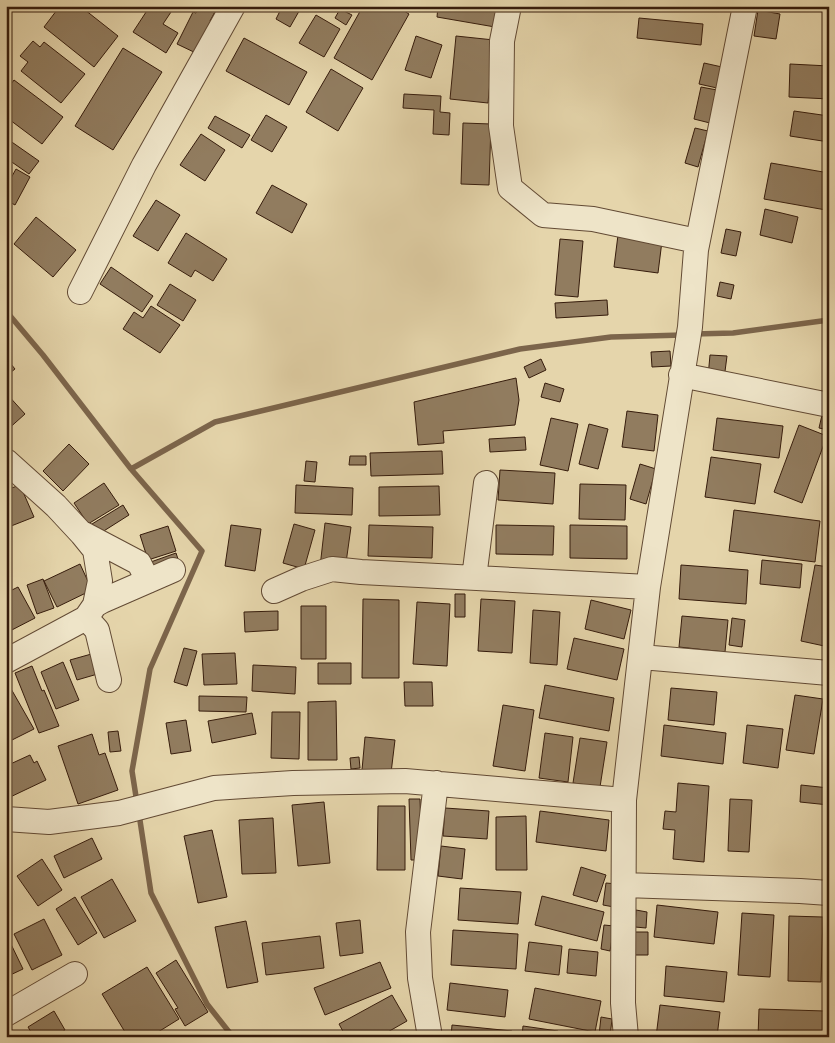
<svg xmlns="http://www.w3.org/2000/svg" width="835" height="1043" viewBox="0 0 835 1043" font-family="'Old Standard TT',serif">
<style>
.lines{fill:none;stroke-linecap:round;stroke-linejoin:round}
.stream{stroke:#7c654b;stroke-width:5.5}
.building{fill:#917c5f;stroke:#361c0c}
.minor-casing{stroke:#624a34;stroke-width:26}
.minor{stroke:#eee4c8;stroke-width:24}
</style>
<rect width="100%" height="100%" fill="#e5d5ab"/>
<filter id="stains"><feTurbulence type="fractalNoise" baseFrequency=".004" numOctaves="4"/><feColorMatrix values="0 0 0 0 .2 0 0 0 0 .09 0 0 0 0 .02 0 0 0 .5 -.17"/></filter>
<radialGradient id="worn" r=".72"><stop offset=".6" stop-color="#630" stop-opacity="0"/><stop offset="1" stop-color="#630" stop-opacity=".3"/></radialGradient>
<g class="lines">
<!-- stream -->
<path class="stream" d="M6,311L43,355L131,469L202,551L150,669L132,771L137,803
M694,334L733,333L829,320
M131,469L215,422L520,349L611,337L683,335
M139,814L151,893L207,1004L233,1037"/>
</g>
<!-- building -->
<path class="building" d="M60,6H80L118,36L94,67L44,27Z
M150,6H175L163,24L178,33L166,53L133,32Z
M199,6H218L210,21L214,22L198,54L177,44L193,12L196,13Z
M276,6H302L290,27L276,19L281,9Z
M363,6H396L409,14L372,80L334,58Z
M438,6H499L495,27L437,17Z
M805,6H829V11H806Z
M340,9L352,15L346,25L335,18Z
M758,10L780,14L776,39L754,36Z
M316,15L340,29L324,57L299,43Z
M639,18L703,24L701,45L637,38Z
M416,36L442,45L431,78L405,70Z
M456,36L494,40L488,103L450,99Z
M244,38L307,72L289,105L226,71Z
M33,41L40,47L44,42L85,74L61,103L21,71L28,62L20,56Z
M123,48L162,72L113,150L75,126Z
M704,63L722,67L717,88L699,84Z
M790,64L829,66V99L789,97Z
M331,69L363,88L338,131L306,112Z
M14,80L63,117L42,144L6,117V91Z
M701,87L717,90L710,123L694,119Z
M404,94L441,96L440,112L450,113L449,135L433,134L434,110L403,108Z
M794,111L829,116V142L790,136Z
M266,115L287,127L272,152L251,140Z
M215,116L250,135L242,148L208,128Z
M463,123L491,124L489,185L461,184Z
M695,128L708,131L698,167L685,163Z
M201,134L225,150L205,181L180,165Z
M6,138L39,161L29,174L6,158Z
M771,163L829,173V195L826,210L764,199Z
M16,169L30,177L15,205L6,200V187Z
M272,185L307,204L292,233L256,213Z
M156,200L180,215L158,251L133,236Z
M765,209L798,217L792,243L760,235Z
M36,217L76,250L53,277L14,244Z
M726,229L741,232L736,256L721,253Z
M186,233L227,259L213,281L195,270L191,277L168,263Z
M618,235L662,241L658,273L614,267Z
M560,239L583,241L578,297L555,295Z
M111,267L153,296L142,312L100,284Z
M720,282L734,285L731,299L717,296Z
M170,284L196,300L183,321L157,305Z
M607,300L608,315L556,318L555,303Z
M151,306L180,325L160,353L123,329L134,312L143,318Z
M670,351L671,366L652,367L651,352Z
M710,355L727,356L724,379L708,377Z
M6,358L15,369L6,376Z
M541,359L546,370L529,378L524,367Z
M516,378L519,400L515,425L443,431L444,443L418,445L414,402Z
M545,383L564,389L560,402L541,397Z
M6,393L25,414L6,431Z
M627,411L658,415L654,451L622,447Z
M822,415L829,416V430L819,428Z
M551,418L578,424L568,471L540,465Z
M717,418L783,426L779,458L713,450Z
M589,424L608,429L598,469L579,464Z
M799,425L827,436L802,503L774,492Z
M525,437L526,450L490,452L489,439Z
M69,444L89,464L63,491L43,471Z
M442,451L443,474L371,476L370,453Z
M350,456H366V465H349Z
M711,457L761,464L755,504L705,497Z
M306,461L317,462L315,482L304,481Z
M640,464L656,469L646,504L630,499Z
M500,470L555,473L553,504L498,500Z
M104,483L119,505L88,524L74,503Z
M580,484L626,485L625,520L579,519Z
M20,485L34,517L6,528V490Z
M296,485L353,488L352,515L295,513Z
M439,486L440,515L379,516V487Z
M123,505L129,515L99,534L92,524Z
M734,510L820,521L815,562L729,551Z
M325,523L351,527L345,570L320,567Z
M294,524L315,530L304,569L283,563Z
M231,525L261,529L255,571L225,566Z
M369,525L433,527L432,558L368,556Z
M496,525L554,526L553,555L496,554Z
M570,525L627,526V559L570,558Z
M168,526L176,551L148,560L140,535Z
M176,553L180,565L153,575L148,563Z
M762,560L802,564L800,588L760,584Z
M80,564L92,590L57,607L44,581Z
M681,565L748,570L746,604L679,599Z
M815,565L829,567V647L801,641Z
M43,579L54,608L37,614L27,585Z
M18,587L35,618L6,633V593Z
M455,594H465V617H455Z
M363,599L399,600V678H362Z
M481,599L515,601L512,653L478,651Z
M591,600L631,610L624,639L585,629Z
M417,602L450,604L447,666L413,664Z
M301,606H326V659H301Z
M533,610L560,612L557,665L530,663Z
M278,611V630L245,632L244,612Z
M682,616L728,620L725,652L679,647Z
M732,618L745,620L742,647L729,645Z
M574,638L624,649L617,680L567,669Z
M184,648L197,651L187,686L174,682Z
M95,653L101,673L77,680L70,660Z
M235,653L237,684L204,685L202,654Z
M63,662L79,700L56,709L41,672Z
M318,663H351V684H318Z
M253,665L296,667L295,694L252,691Z
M32,666L42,691L44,690L59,726L39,733L15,673Z
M6,680L34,729L6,743Z
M404,682H432L433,706H405Z
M545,685L614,698L609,731L539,718Z
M671,688L717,692L714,725L668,720Z
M795,695L823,699L814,754L786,750Z
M199,696L247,697L246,712L199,711Z
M336,701L337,760H308V702Z
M503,705L534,710L525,771L493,766Z
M272,712H300L299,759L271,758Z
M252,713L256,734L212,743L208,721Z
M186,720L191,751L171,754L166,723Z
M664,725L726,733L723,764L661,756Z
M747,725L783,729L778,768L743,763Z
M118,731L121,751L110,752L108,732Z
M545,733L573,737L568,782L539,778Z
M92,734L99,755L105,753L118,790L78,804L58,746Z
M365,737L395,740L391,773L362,770Z
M580,738L607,742L600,787L573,783Z
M30,755L34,763L37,761L46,780L6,799V766Z
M359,757L360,768L351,769L350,758Z
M678,783L709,786L704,862L673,859L675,830L663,829L665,811L676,812Z
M801,785L829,788V805L800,802Z
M409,799H420L422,860H411Z
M730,799L752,800L749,852L728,851Z
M324,802L330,863L298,866L292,805Z
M378,806H405V870H377Z
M445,808L489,811L487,839L443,836Z
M540,811L609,820L606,851L536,842Z
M526,816L527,870H496V817Z
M273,818L276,873L242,874L239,820Z
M212,830L227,897L198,903L184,836Z
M92,838L102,859L64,878L54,856Z
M441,846L465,849L462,879L438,876Z
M42,859L62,890L38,906L17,876Z
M581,867L606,875L597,902L573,895Z
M112,879L136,921L104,938L81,897Z
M606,883L617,884L614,907L603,905Z
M460,888L521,892L518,924L458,920Z
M542,896L604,912L597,941L535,925Z
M75,897L97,933L78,945L56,909Z
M657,905L718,912L714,944L654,937Z
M636,910L647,912L646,928L635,927Z
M742,913L774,915L770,977L738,975Z
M789,916L823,917L821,982L788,981Z
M44,919L62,955L32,970L14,934Z
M360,920L363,953L340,956L336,923Z
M246,921L258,982L227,988L215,927Z
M604,925L614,926L610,951L601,949Z
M453,930L518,934L516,969L451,965Z
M635,932H648V955H635Z
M320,936L324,968L266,975L262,943Z
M6,938H8L23,969L6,977Z
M529,942L562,946L559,975L525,971Z
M569,949L598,952L596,976L567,973Z
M176,960L208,1012L185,1026L175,1009L178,1008L156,973Z
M380,962L391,988L325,1015L314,988Z
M666,966L727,972L724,1002L664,996Z
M147,967L179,1019L150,1037H128L102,994Z
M450,983L508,990L505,1017L447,1010Z
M535,988L601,1001L595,1032L529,1019Z
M392,995L407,1021L379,1037H346L339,1024Z
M660,1005L720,1012L717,1037H656Z
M759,1009L825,1011V1037H758Z
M54,1011L65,1030L54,1037H34L28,1027Z
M601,1017L612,1019L610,1037L599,1035Z
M452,1025L512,1031V1037H451Z
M523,1026L558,1031V1037L522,1036Z"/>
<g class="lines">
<!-- minor casing -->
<g class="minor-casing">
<path id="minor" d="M509,6L502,41L501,126L510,188L543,215L593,219L697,241
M80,292L144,165L233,6
M681,375L829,405
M6,461L56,506L82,534L95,550L100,581L95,605
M84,534L139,563L148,581
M474,578L486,483
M274,591L301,579L332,569L361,572L648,587
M86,618L97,630L109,680
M641,657L829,673
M6,661L86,618L95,605L102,601L173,570
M6,819L49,822L119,813L214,788L293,783L405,781L624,800
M624,885L800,891L829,893
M6,1014L75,974
M430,1037L420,978L418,932L436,783
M626,1037L623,1003L624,800L648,587L690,327L696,250L745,6"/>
</g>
<!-- minor -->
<use href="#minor" class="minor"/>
</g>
<!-- margin -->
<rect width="835" height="1043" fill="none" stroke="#e5d5ab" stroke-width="25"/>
<rect x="8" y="8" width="820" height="1028" fill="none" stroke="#361c0c" stroke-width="2.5"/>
<rect x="12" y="12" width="810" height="1018" fill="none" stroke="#361c0c"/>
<rect width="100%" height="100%" filter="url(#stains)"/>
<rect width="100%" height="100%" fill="url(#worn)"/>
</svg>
